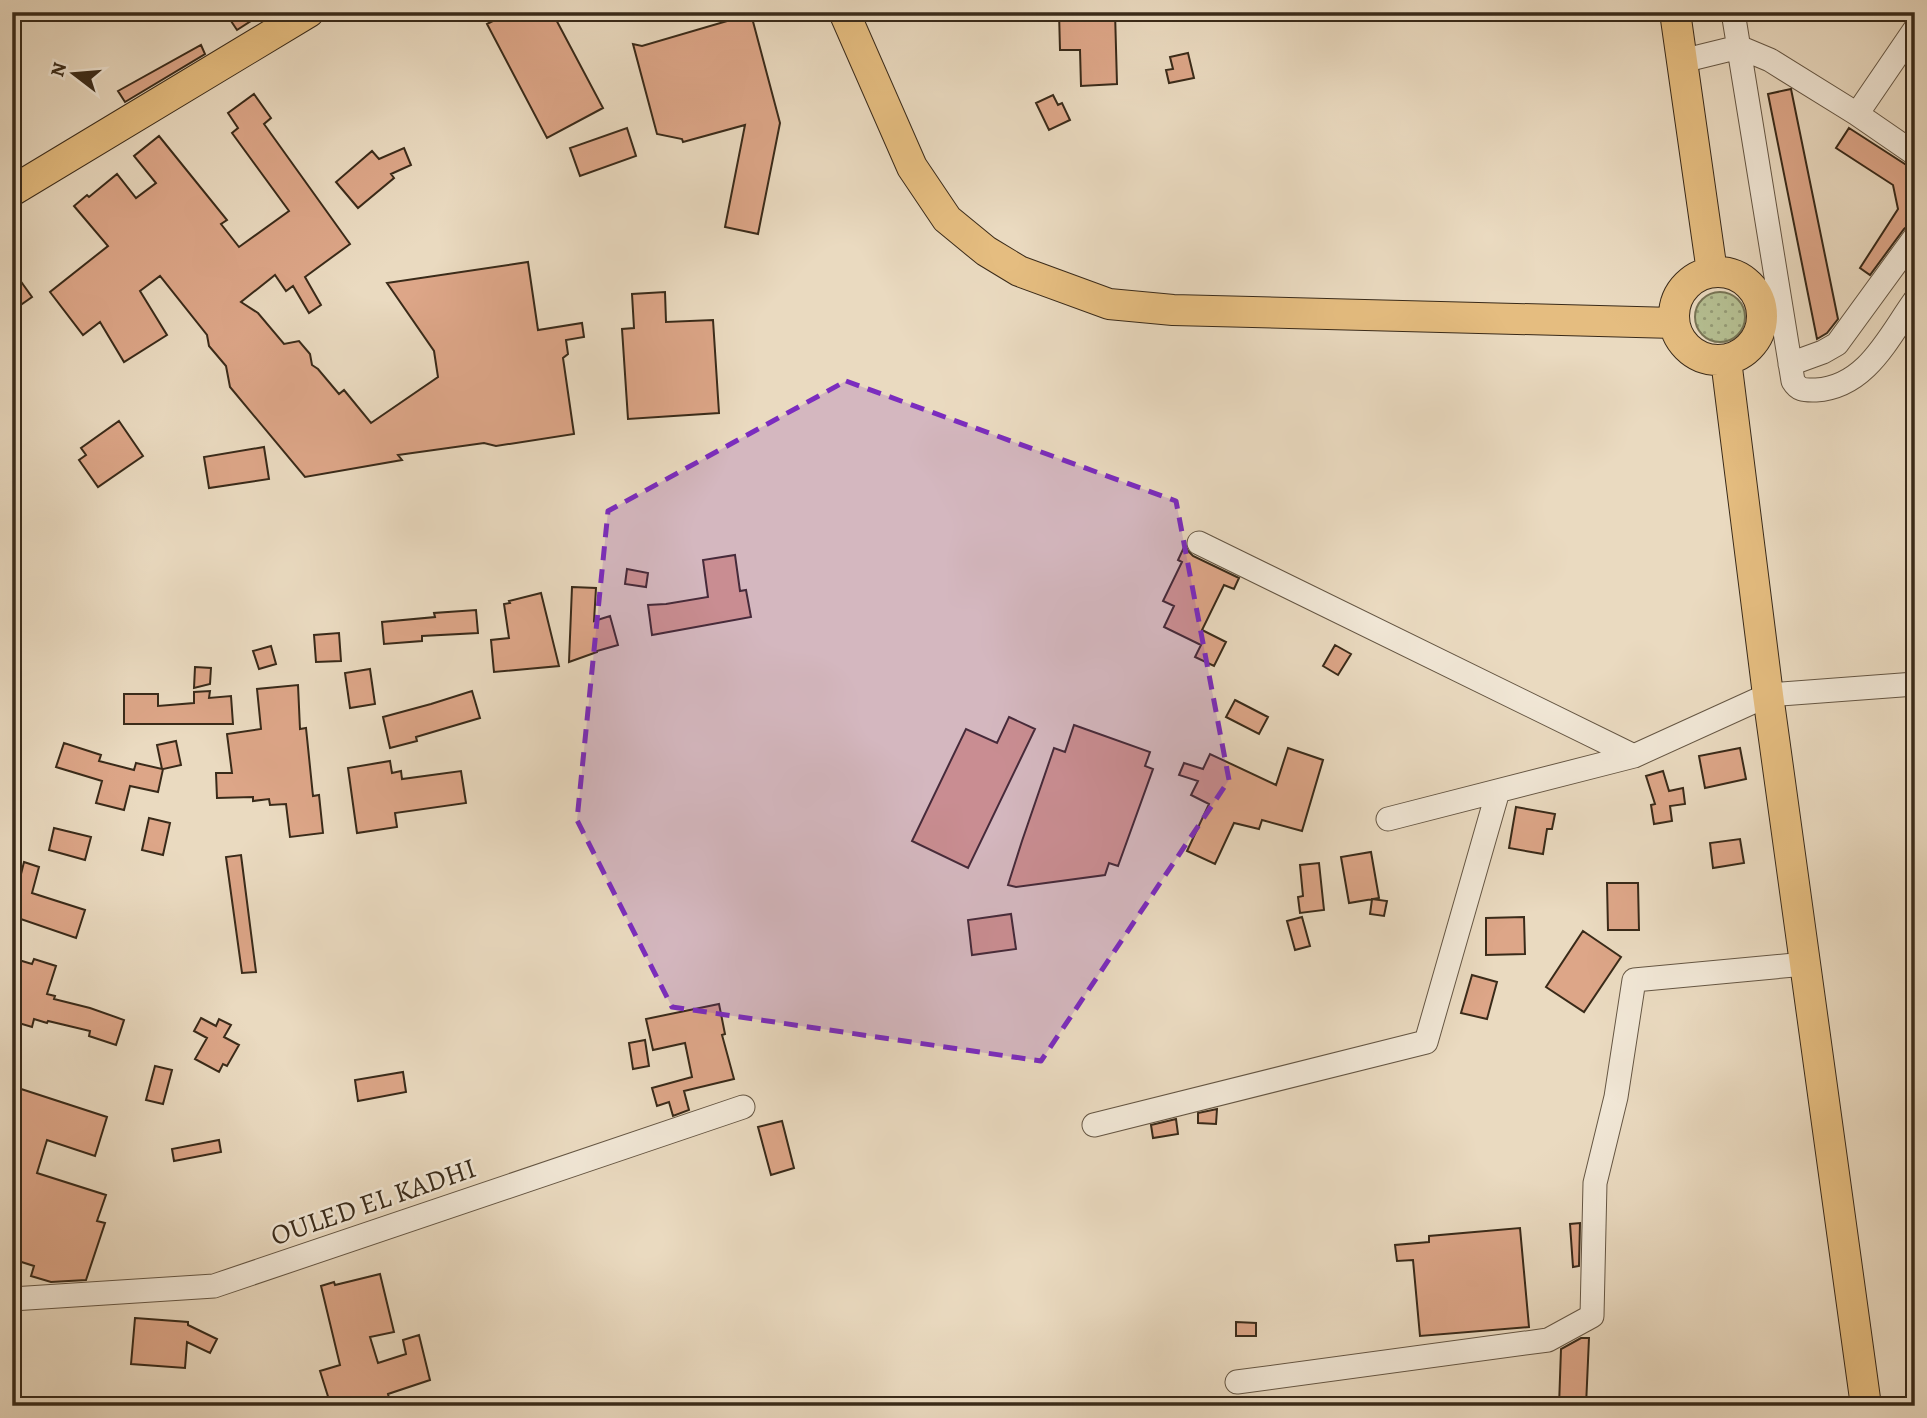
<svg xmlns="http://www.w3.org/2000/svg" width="1927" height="1418" viewBox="0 0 1927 1418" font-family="Alegreya,serif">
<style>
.grass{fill:url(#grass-dots);stroke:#787556;stroke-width:2}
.building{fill:#dda688;stroke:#392a19;stroke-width:2}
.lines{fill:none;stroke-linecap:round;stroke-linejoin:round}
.minor-casing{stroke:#655643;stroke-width:25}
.major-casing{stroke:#392a19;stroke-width:32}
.minor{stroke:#f1e7d6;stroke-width:23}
.major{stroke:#e5bd80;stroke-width:30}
.marked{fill:#7b2cbf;fill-opacity:0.2;stroke:#7b2cbf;stroke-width:5;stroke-dasharray:14 9;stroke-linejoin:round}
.labels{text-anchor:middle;stroke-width:5;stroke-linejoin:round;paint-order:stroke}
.street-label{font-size:28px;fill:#392a19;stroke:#f1e7d6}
</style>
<defs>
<pattern id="grass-dots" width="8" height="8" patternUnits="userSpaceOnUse" patternTransform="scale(1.75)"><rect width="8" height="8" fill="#b6c093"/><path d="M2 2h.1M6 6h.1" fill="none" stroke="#959c77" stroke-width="1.8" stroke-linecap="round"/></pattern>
</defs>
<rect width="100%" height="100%" fill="#eadac0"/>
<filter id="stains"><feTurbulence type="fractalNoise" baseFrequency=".00286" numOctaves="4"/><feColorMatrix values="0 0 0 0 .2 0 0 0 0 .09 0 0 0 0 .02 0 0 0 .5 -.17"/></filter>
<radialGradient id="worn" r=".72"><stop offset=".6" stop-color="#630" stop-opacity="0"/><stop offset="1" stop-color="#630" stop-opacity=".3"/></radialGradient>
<!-- grass -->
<path class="grass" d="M1695 317a25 25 0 1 1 50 0a25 25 0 1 1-50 0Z"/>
<!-- building -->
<path class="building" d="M225,12H265L237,30Z
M510,12H552L603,108L547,138L487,24Z
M1059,12H1115L1117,84L1081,86L1080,50H1060Z
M751,14L780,123L758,234L725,227L745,125L683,142L682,139L657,134L633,44L642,46Z
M201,45L205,54L125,102L118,91Z
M1188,53L1194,78L1169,83L1166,70L1173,69L1170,57Z
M1791,89L1838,319L1827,333L1817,339L1768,94Z
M254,94L271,118L264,124L350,244L305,277L321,305L309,313L293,286L286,291L275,275L241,302L258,313L284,344L299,341L310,354L312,365L318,369L339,394L344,390L371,423L438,377L434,351L387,283L528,262L538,330L582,323L584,337L566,340L568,354L563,358L574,434L496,446L484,443L398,455L402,460L305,477L230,387L226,366L209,346L207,335L160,276L140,291L167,335L124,362L100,322L83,335L50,292L108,246L74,206L87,195L89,197L117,174L136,198L156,183L134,156L159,136L227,220L221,224L239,247L289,211L232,133L238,128L228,113Z
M1053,95L1058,105L1062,103L1070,120L1049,130L1036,103Z
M627,128L636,156L580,176L570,148Z
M1849,128L1911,168L1915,172V223L1909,225L1904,229L1870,275L1860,268L1898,209L1893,185L1836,148Z
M404,148L411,165L391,174L394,178L358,208L336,182L372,151L379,159Z
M12,269L32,297L12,311Z
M665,292L666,322L713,320L719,413L628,419L622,329L634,328L632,294Z
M119,421L143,456L98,487L79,460L86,455L81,448Z
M264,447L269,479L209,488L204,457Z
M1185,545L1188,551L1193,556L1239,578L1234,589L1224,585L1202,630L1226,642L1214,666L1195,657L1201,645L1164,627L1174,606L1163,601L1182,562L1178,560Z
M735,555L740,591L746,590L751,617L652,635L648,605L666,604L708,597L703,560Z
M627,569L648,573L646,587L625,584Z
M572,587L596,588L594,621L610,616L618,645L597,651V652L569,662Z
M541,593L559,666L494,672L491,640L509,638L504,604L510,603L509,601Z
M476,610L478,633L422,636V641L384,644L382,622L435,617L434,613Z
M339,633L341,661L316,662L314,635Z
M1335,645L1351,654L1338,675L1323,666Z
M271,646L276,664L259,669L253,651Z
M195,667L211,668L210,684L194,688Z
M370,669L375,704L350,708L345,673Z
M298,685L300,729L306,728L313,796L319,795L323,833L290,837L286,804L270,805L269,799L253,801V797L217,798L216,773H232L227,734L261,729L257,689Z
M210,691L209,698L231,696L233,724H124V694H158V706L194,703V692Z
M472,691L480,718L416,737L417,741L390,748L383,717L431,704Z
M1235,700L1268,717L1259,734L1226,717Z
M1009,717L1035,729L968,868L912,841L966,729L997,743Z
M1074,725L1150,752L1145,766L1153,769L1118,866L1109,863L1105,875L1016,887L1008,885L1022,841L1054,748L1065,752Z
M176,741L181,765L163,769L158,792L130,786L124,810L96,803L102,781L56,767L64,743L101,755L99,761L134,770L136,763L162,769L157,745Z
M1288,748L1323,760L1302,831L1262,820L1259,829L1234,823L1215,864L1187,851L1209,804L1191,795L1198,781L1179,775L1184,763L1203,769L1210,754L1276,785Z
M1740,748L1746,779L1705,788L1699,756Z
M390,761L392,773L401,771L402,779L461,771L466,803L395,813L397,827L357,833L348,768Z
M1663,771L1669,791L1683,788L1685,804L1670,806L1672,821L1654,824L1651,805L1655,804L1646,776Z
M1516,807L1555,814L1552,829H1547L1543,854L1509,848Z
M149,818L170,823L163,855L142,850Z
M54,828L91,837L85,860L49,850Z
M1740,839L1744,863L1713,868L1710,843Z
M1371,852L1379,898L1349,903L1341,857Z
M241,855L256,972L242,973L226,857Z
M24,862L39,867L32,893L85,910L76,938L12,916V893L16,894Z
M1319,863L1324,910L1300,913L1298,897L1303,896L1300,865Z
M1607,883H1638L1639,930H1608Z
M1372,899L1387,901L1384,916L1370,914Z
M1011,914L1016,949L972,955L968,920Z
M1302,917L1310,946L1295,950L1287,921Z
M1524,917L1525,954L1486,955V918Z
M1583,931L1621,957L1584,1012L1546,987Z
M12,958L32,964L34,959L56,966L47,994L55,996L54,999L90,1008L124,1020L116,1045L89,1036L90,1031L48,1021L47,1023L34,1019L32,1027L12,1021Z
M1472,975L1497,982L1487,1019L1461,1013Z
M719,1004L725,1034L722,1035L734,1079L684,1091L689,1110L673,1116L669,1102L657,1106L652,1088L692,1077L685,1043L653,1050L646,1019Z
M201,1018L216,1026L219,1019L231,1025L224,1037L239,1045L227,1066L223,1064L219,1072L195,1059L207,1038L194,1031Z
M645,1040L649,1066L633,1069L629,1043Z
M155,1066L172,1070L163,1104L146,1100Z
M403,1072L406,1092L358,1101L355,1080Z
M15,1087L107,1117L95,1156L47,1140L37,1173L106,1195L97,1221L105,1223L86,1280L51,1282L31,1276L34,1266L12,1259V1094Z
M1217,1109L1216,1124L1198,1123V1113Z
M1176,1119L1178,1134L1153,1138L1151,1125Z
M782,1121L794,1168L771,1175L758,1127Z
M219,1140L221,1152L174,1161L172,1149Z
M1580,1223L1579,1266L1573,1267L1570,1224Z
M1520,1228L1529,1327L1420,1336L1413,1260L1397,1261L1395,1245L1429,1242V1236Z
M380,1274L394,1332L370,1337L378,1363L406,1354L403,1340L419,1335L430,1380L388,1394L391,1406H331L320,1371L340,1365L321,1286L334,1282L335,1285Z
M135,1318L188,1322V1325L217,1339L210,1353L187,1342L185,1368L131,1364Z
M1236,1322L1256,1323V1336H1236Z
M1581,1338H1589L1586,1406H1559L1561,1349Z"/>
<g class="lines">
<!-- minor casing -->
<g class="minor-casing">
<path id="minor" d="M1733,12L1793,381C1799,391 1805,390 1816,390C1867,387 1889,336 1915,300
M1682,61L1739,47L1770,60L1857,114L1915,154
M1857,114L1915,29
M1790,364L1823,352L1837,344L1915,237
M1199,543L1634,756
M1388,819L1634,756L1768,695L1915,684
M1094,1125L1426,1042L1498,791
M12,1299L214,1286L743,1107
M1237,1382L1548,1340L1592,1316L1595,1183L1616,1097L1634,980L1805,964"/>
</g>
<!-- major casing -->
<g class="major-casing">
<path id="major" d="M844,12L912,167L947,219L986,251L1019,271L1109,304L1173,310L1674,323
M1675,12L1712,272
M12,191L309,12
M1674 316a44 44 0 1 1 88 0a44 44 0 1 1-88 0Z
M1726,360L1768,695L1866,1406"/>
</g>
<!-- minor -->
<use href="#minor" class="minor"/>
<!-- major -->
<use href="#major" class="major"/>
</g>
<!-- marked area -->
<path class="marked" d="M846,381L1176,501L1229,780L1041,1061L672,1007L577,820L608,511Z"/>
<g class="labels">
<!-- street labels -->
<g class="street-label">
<text transform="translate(373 1201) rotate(-19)" y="10">OULED EL KADHI</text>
</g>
</g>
<!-- margin -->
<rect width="1927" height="1418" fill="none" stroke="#eadac0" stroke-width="42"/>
<rect x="14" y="14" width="1899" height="1390" fill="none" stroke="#392a19" stroke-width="3.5"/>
<rect x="21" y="21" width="1885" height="1376" fill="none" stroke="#392a19" stroke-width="2"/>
<!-- north arrow -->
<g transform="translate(74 74) rotate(286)" stroke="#f1e7d6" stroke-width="5" paint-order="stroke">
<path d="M0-5L12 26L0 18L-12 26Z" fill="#392a19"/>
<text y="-10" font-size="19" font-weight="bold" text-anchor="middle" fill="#392a19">N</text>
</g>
<rect width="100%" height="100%" filter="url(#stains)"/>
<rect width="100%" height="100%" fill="url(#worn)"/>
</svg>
